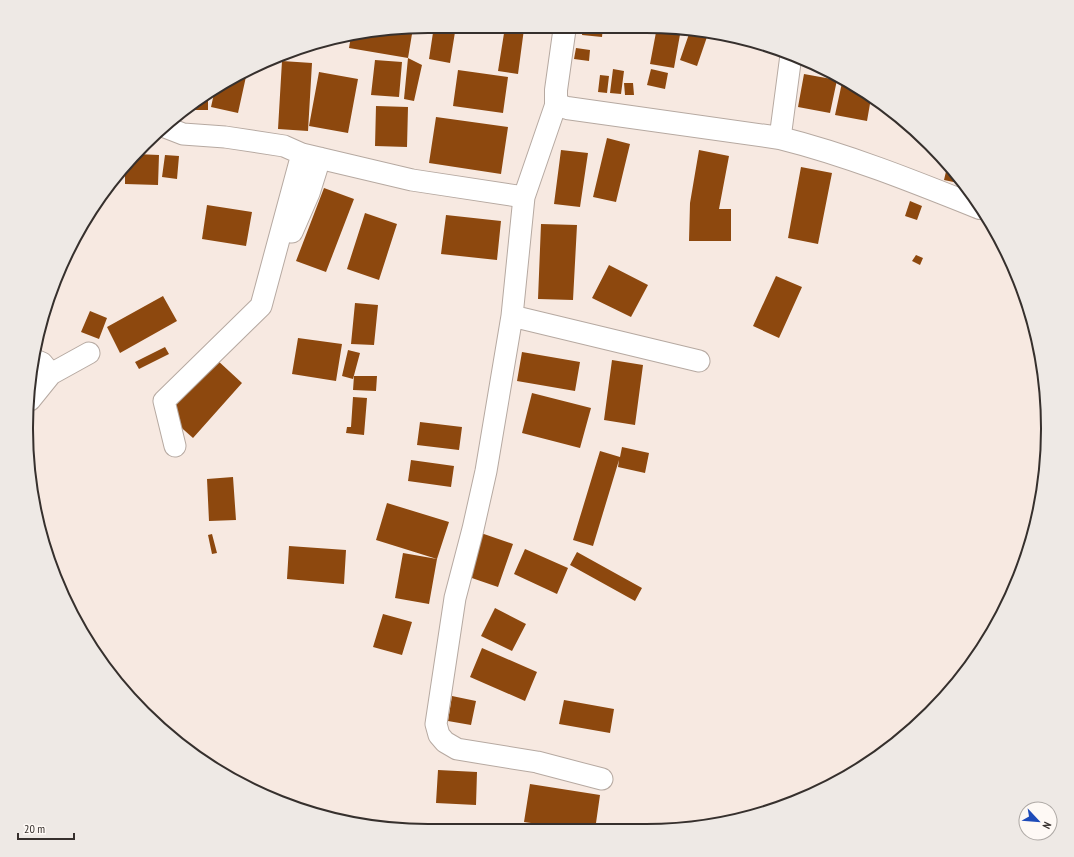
<svg xmlns="http://www.w3.org/2000/svg" width="1074" height="857" viewBox="0 0 1074 857" font-family="'PT Sans Narrow',sans-serif">
<style>
.building{fill:#8d480e}
.lines{fill:none;stroke-linecap:round;stroke-linejoin:round}
.minor-casing{stroke:#b6a9a1;stroke-width:23}
.tertiary-casing{stroke:#b6a9a1;stroke-width:24}
.minor{stroke:#fff;stroke-width:21}
.tertiary{stroke:#fff;stroke-width:22}
.rim{fill:none;stroke:#36302d;stroke-width:2}
</style>
<rect width="100%" height="100%" fill="#f7e9e1"/>
<!-- building -->
<path class="building" d="M434,26H456L450,63L429,59Z
M505,27L524,29L518,74L498,71Z
M583,27H603L602,37L582,35Z
M657,27L681,29L674,68L650,64Z
M413,28L408,58L349,48L351,36Z
M690,31L708,34L697,66L680,60Z
M576,48L590,50L589,61L574,59Z
M408,58L422,65L414,101L404,99Z
M375,60L402,62L399,97L371,95Z
M282,61L312,63L308,131L278,129Z
M613,69L624,71L621,94L610,93Z
M651,69L668,73L665,89L647,85Z
M458,70L508,77L503,113L453,106Z
M247,72L238,113L211,107L215,89L227,80Z
M319,72L358,79L348,133L309,126Z
M804,74L837,80L830,113L798,107Z
M600,75L609,76L607,93L598,92Z
M843,78L871,98L867,121L835,115Z
M624,83H633L634,95H625Z
M208,95V110H189L197,103Z
M376,106L408,107L407,147L375,146Z
M436,117L508,127L501,174L429,163Z
M607,138L630,144L616,202L593,197Z
M561,150L588,153L580,207L554,204Z
M699,150L729,156L719,209H731V241H689L690,203Z
M136,154L159,155L158,185L125,184V169Z
M165,155L179,156L177,179L162,177Z
M948,163L955,173L963,184L944,180Z
M801,167L832,173L818,244L788,238Z
M324,188L354,199L326,272L296,261Z
M910,201L922,206L917,220L905,216Z
M207,205L252,212L246,246L202,239Z
M365,213L397,224L379,280L347,269Z
M446,215L501,221L497,260L441,254Z
M541,224L577,225L573,300L538,299Z
M916,255L923,258L920,265L912,261Z
M609,265L648,285L631,317L592,298Z
M776,276L802,287L779,338L753,326Z
M163,296L177,321L120,353L107,327Z
M355,303L378,305L374,345L351,344Z
M90,311L107,318L99,339L81,332Z
M45,312L49,313L41,328L39,327L40,324Z
M298,338L342,344L336,381L292,374Z
M165,347L169,354L139,369L135,362Z
M348,350L360,353L353,379L342,376Z
M522,352L580,362L575,391L517,381Z
M1039,352V354L1044,372H1037Z
M216,359L242,383L193,438L166,414Z
M612,360L643,365L635,425L604,420Z
M354,376H377L376,391L353,390Z
M532,393L591,408L580,448L522,433Z
M353,397L367,398L364,435L346,433L347,427H351Z
M420,422L462,427L459,450L417,445Z
M622,447L649,453L645,473L618,467L619,460L593,546L573,540L600,451L620,457Z
M411,460L454,466L451,487L408,481Z
M233,477L236,520L209,521L207,479Z
M387,503L449,522L437,559L376,540Z
M481,533L513,544L498,587L466,576Z
M212,534L217,553L212,554L208,535Z
M289,546L346,550L344,584L287,579Z
M525,549L568,568L557,594L514,574Z
M577,552L642,588L635,601L570,565Z
M403,553L437,559L429,604L395,598Z
M495,608L526,624L512,651L481,636Z
M383,614L412,622L402,655L373,647Z
M482,648L537,672L525,701L470,677Z
M452,696L476,701L471,725L448,721Z
M564,700L614,709L610,733L559,724Z
M438,770L477,772L476,805L436,803Z
M530,784L600,795L595,830H580L524,822Z"/>
<g class="lines">
<!-- minor casing -->
<g class="minor-casing">
<path id="minor" d="M556,104L524,197L512,316L486,471L473,529L455,598L436,724L439,735L445,742L457,749L537,762L602,779
M165,127L183,134L225,137L284,146L302,154L412,180L524,197
M780,138L791,55
M292,232L309,193L320,158
M512,316L699,361
M35,360L42,363L51,374
M30,400L51,374L89,353
M175,446L164,401L261,306L302,154"/>
</g>
<!-- tertiary casing -->
<g class="tertiary-casing">
<path id="tertiary" d="M565,26L556,90V104L567,108L780,138C848,155 915,182 980,208"/>
</g>
<!-- minor -->
<use href="#minor" class="minor"/>
<!-- tertiary -->
<use href="#tertiary" class="tertiary"/>
</g>
<!-- crop -->
<path d="M0 0H1074V857H0ZM428 33H646A395 395 0 0 1 1041 428V429A395 395 0 0 1 646 824H428A395 395 0 0 1 33 429V428A395 395 0 0 1 428 33Z" fill="#eee9e5" fill-rule="evenodd"/>
<path class="rim" d="M428 33H646A395 395 0 0 1 1041 428V429A395 395 0 0 1 646 824H428A395 395 0 0 1 33 429V428A395 395 0 0 1 428 33Z"/>
<!-- north arrow -->
<g transform="translate(1038 821) rotate(116)"><circle r="19" fill="#fef9f5" stroke="#aea9a5"/>
<path d="M0-3L7 15L0 10L-7 15Z" fill="#1e4bb8"/>
<text y="-6" font-size="11" font-weight="bold" text-anchor="middle" fill="#36302d">N</text>
</g>
<!-- scale -->
<path d="M18 833v6h56v-6" fill="none" stroke="#36302d" stroke-width="2"/>
<text x="24" y="833" font-size="12" fill="#36302d" stroke="#fef9f5" stroke-width="3" paint-order="stroke">20 m</text>
</svg>
